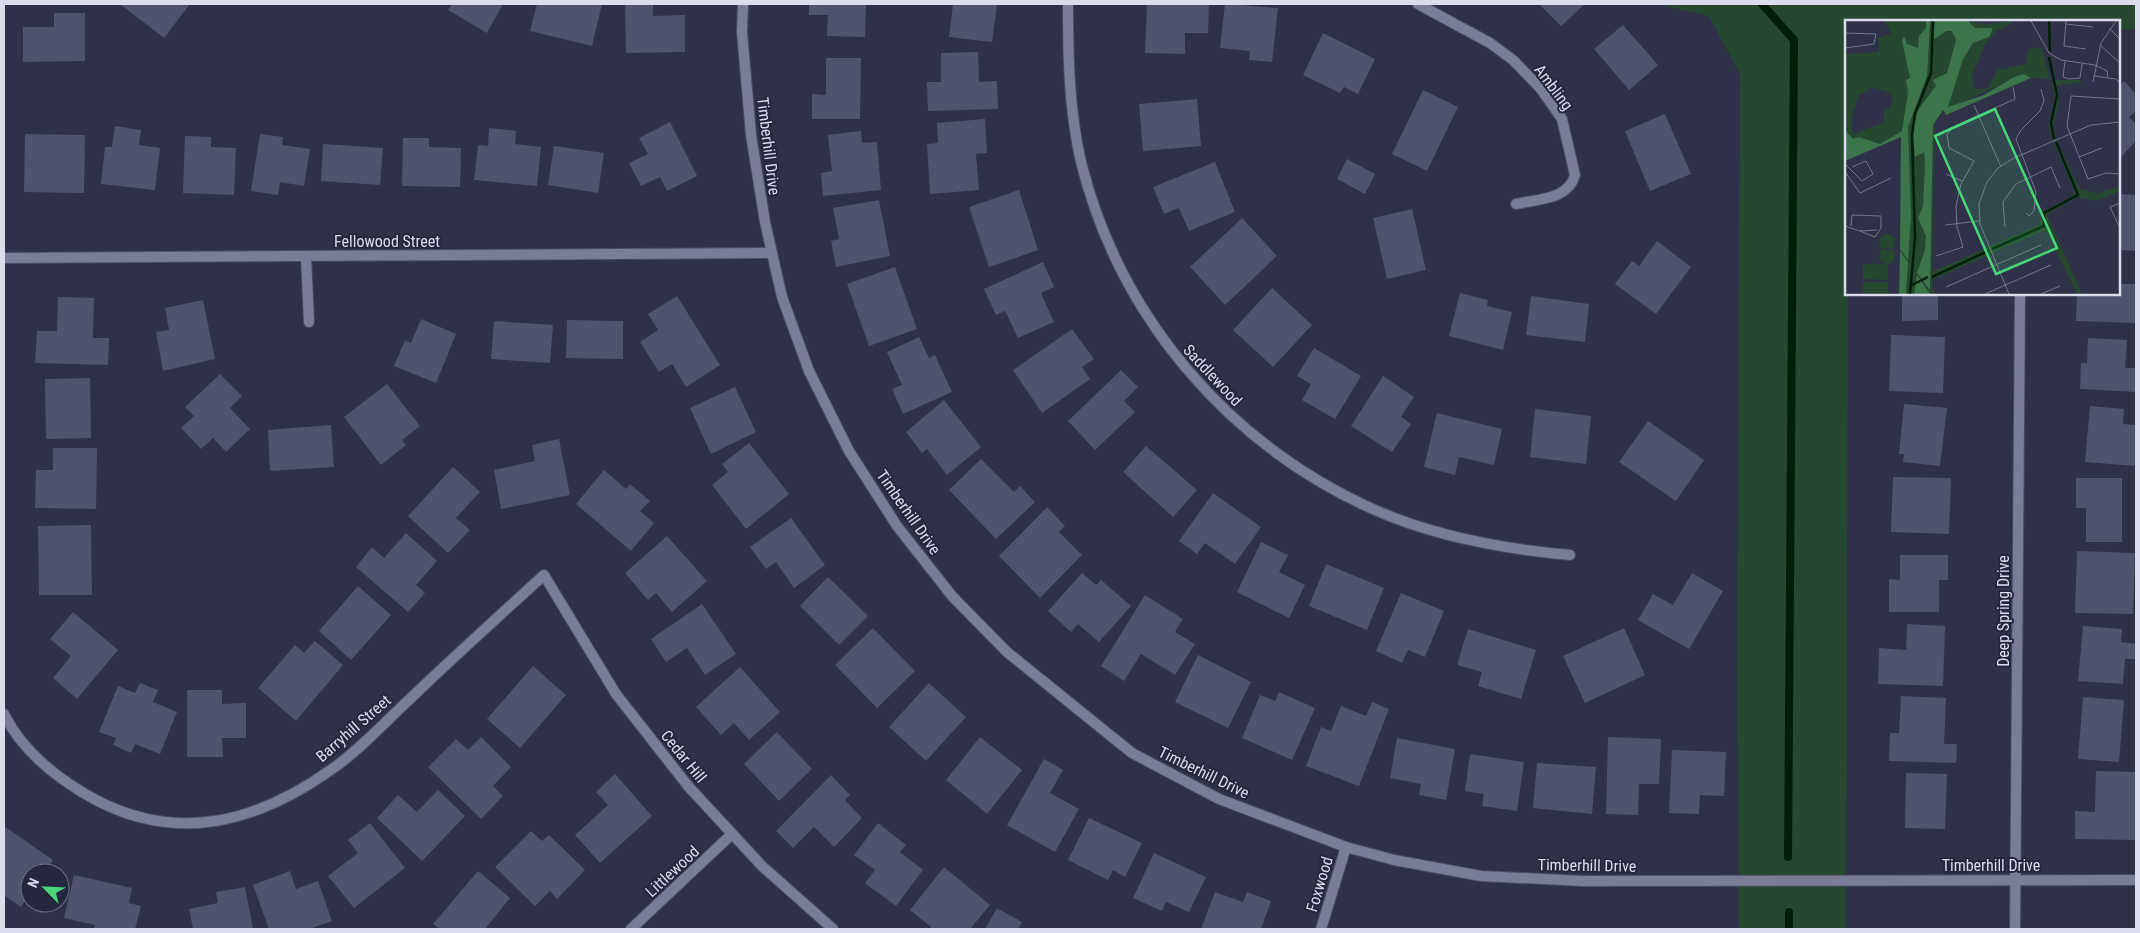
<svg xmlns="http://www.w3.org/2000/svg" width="2140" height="933" viewBox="0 0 2140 933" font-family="'Roboto Condensed',sans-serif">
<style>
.green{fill:#26482f}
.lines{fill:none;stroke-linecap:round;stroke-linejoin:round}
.stream{stroke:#011e0a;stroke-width:8}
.building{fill:#50536e}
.minor-casing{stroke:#4b4d63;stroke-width:12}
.tertiary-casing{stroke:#4b4d63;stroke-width:12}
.minor{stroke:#7a7d97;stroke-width:10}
.tertiary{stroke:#7a7d97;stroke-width:10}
.labels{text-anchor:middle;stroke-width:4;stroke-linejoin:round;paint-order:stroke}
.street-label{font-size:16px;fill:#dbdded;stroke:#25273f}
.inset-river{fill:none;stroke:#011e0a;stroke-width:2.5}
.inset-road{fill:none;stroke:#74768b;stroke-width:1}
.view{fill:#47d779;fill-opacity:0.15;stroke:#47d779;stroke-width:2.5}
.inset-edge{fill:none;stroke:#dbdded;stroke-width:2.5}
</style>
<rect width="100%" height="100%" fill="#2f3149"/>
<!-- green -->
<path class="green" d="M1658,4H2136V29L2119,30V21H1846V294H1848L1846,929H1739L1737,670L1740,74L1709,16Z"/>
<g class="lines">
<!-- stream -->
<path class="stream" d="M1762,4L1794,40L1788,857
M1789,929V912"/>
</g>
<!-- building -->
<path class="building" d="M120,4H190L164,38Z
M452,4H503L487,33L448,10Z
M537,4H602L592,46L530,31Z
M625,4H653V16L685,15V52L626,53Z
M809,4H866L865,37L827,36L828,15H809Z
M953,4H997L992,42L949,37Z
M1147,4H1209L1208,33H1185V54L1145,53Z
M1225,4L1278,8L1272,62L1249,60L1250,51L1220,48Z
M1539,4H1585L1561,26Z
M54,13H85V61L23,62V27H54Z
M1623,25L1658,65L1629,90L1594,49Z
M1323,33L1375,59L1358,94L1344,87L1340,93L1303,75Z
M978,52L979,82L997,81L998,109L928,111L927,82H941V53Z
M826,58H861L860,119H812V94L826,95Z
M2124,81L2136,94V111L2129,117L2136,124V141L2119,159V87Z
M1423,90L1458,107L1427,171L1392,154Z
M1197,99L1201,146L1143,151L1139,104Z
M1665,114L1691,174L1650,191L1625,131Z
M985,119L987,153L976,154L979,190L930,194L927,144L938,143L937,123Z
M670,122L697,176L667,191L660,177L641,186L629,163L648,154L639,138Z
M115,126L141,130L139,145L160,148L155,190L101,184L105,147H112Z
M489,128L516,131L515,144L541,147L537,186L474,180L478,145L488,146Z
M861,131L862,143L877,142L881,190L823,196L821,173L832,171L828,135Z
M25,134L85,135L84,193L24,192Z
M260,134L283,137L282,145L310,149L304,186L280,182L278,195L251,191Z
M185,136L211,137V147L236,148L234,195L183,193Z
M403,138H429V147L461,148L460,187L402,186Z
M323,144L383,148L380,185L321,181Z
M554,146L604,153L598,193L548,185Z
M1347,159L1375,174L1365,194L1337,179Z
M1215,162L1235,212L1189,231L1179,208L1164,214L1153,187Z
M1019,190L1038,250L989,267L969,207Z
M2119,194L2136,195V251L2119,250Z
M879,200L890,256L836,267L831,241L839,239L833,208Z
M1412,209L1426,270L1387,279L1373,218Z
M1242,218L1277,256L1225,305L1190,267Z
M1657,241L1691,267L1656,314L1615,284L1632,261L1639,266Z
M1043,262L1054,287L1041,293L1054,322L1018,338L1005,311L996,315L984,289Z
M895,267L917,329L869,346L847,284Z
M2119,284H2136L2135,323L2076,321L2077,294H2119Z
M1272,288L1312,325L1273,367L1233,330Z
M1460,293L1488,300L1487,306L1512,312L1503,350L1449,336Z
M1902,294H1938V320L1902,321Z
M677,296L720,365L686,387L672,364L659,372L640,342L658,330L648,314Z
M1531,296L1589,304L1585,342L1526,335Z
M58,297L94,298L93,338H109L108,365L35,363L37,331H57Z
M203,300L215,359L163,371L156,332L169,330L165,308Z
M421,319L456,334L436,383L394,366L405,340L411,343Z
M567,320L623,321V359L566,358Z
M494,321L553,325L550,363L491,359Z
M1072,329L1094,359L1082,367L1090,379L1042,413L1013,370Z
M1891,335L1945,337L1943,393L1889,391Z
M919,337L929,358L935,355L952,392L903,414L892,389L902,385L887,352Z
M2088,338L2127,340L2125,368H2136V392L2080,389L2081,363H2087Z
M1314,348L1361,376L1335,419L1302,400L1311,384L1297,376Z
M1121,370L1138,387L1124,401L1135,412L1095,450L1068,421Z
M220,374L242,396L230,408L250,429L226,452L213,438L201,449L181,428L194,416L185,407Z
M1383,376L1414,397L1401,417L1411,424L1392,452L1351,426Z
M90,378L91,438L46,439L45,379Z
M387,384L420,426L402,440L406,445L381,465L344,417Z
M735,387L756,432L711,454L690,408Z
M944,400L981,447L947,475L927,449L922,453L906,432Z
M1904,404L1947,408L1940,466L1903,462L1904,454H1899Z
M2090,406L2124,409L2123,424L2136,425L2135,466L2085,462Z
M1535,409L1591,416L1586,464L1530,457Z
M1437,413L1502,429L1494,465L1459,457L1455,475L1424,467Z
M1648,421L1704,460L1676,501L1619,462Z
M331,425L334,467L270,471L268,430Z
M559,439L570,495L501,509L494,470L535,461L532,445Z
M749,443L789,494L746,529L712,485L728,472L722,464Z
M1146,446L1197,490L1173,517L1123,472Z
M53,448H97L96,509L35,508L36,470H53Z
M981,459L1014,492L1020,486L1035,502L996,539L949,490Z
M453,467L480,492L456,518L470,530L448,553L408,516Z
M604,470L626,489L630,484L650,501L640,511L654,523L631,551L576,504Z
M1893,477L1951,478L1949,534L1891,532Z
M2076,478H2122V542H2086V508H2076Z
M1213,493L1261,527L1235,564L1205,543L1197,554L1179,541Z
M1047,507L1065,526L1059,532L1082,555L1040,598L999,556Z
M791,518L825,565L794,588L776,562L766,569L750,547Z
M91,525L92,595H39L38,526Z
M406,533L437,561L416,585L425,593L408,612L356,567L372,547L384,558Z
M667,536L707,581L672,612L656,593L648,600L625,573Z
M1261,542L1288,555L1279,572L1305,585L1289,618L1237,592Z
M2077,551L2135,553L2133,614L2075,613Z
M1900,555H1948V580H1939V612H1889V579L1900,580Z
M1326,564L1384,588L1367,630L1309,606Z
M1082,573L1096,585L1101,580L1131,606L1099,642L1078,624L1071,632L1048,611Z
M1692,573L1723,591L1689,649L1638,620L1653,594L1673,605Z
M828,577L868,616L839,645L800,606Z
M358,586L391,615L351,660L319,631Z
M1401,593L1444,611L1425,657L1408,650L1402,663L1376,651Z
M1145,595L1183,619L1175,632L1195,644L1175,675L1141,654L1124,681L1101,666Z
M702,604L736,654L705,675L687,648L666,662L651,639Z
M73,612L118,650L77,699L53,678L71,656L50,639Z
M1907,624L1945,626L1943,686L1878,684L1879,648L1906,650Z
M2083,626L2122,629L2121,642L2136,644L2135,659H2125L2123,684L2078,681Z
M873,628L915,671L877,708L835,665Z
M1624,628L1645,675L1585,703L1563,656Z
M1468,629L1536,650L1521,699L1478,686L1482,672L1457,665Z
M315,641L343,665L296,721L258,688L295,645L304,653Z
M1198,655L1251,682L1228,728L1175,702Z
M533,666L566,695L520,748L487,719Z
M740,667L780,712L749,740L734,723L721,735L696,707Z
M140,683L158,690L153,702L177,712L160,754L135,744L131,753L113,745L116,738L99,732L118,686L135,693Z
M929,683L966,717L926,761L889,727Z
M187,690H222V704L246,703V738H222L223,757H187Z
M1279,692L1315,708L1292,760L1242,738L1260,695L1275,701Z
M1901,696L1946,698L1944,744H1957L1956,763L1889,761L1890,733H1899Z
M2083,697L2124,700L2119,762L2078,759Z
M1372,702L1389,709L1359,786L1306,766L1321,727L1331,731L1341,706L1366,716Z
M777,732L812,769L779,801L744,764Z
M481,737L511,767L493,786L503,796L481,819L428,767L456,739L468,750Z
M980,737L1022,770L987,814L946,780Z
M1608,737L1661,739L1659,784H1639L1638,815L1606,814Z
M1397,738L1455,749L1446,800L1419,795L1421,784L1390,778Z
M1672,750L1726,752L1724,796L1700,795L1699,814L1669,813Z
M1470,754L1524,762L1517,811L1482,806L1484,794L1465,791Z
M1044,759L1063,770L1050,793L1079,809L1055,852L1007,825Z
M1537,763L1596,767L1592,814L1533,808Z
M2096,771L2136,772V840L2075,839V811L2095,812Z
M1906,773L1947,774L1945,829L1905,828Z
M615,774L652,816L600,863L575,835L608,805L596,792Z
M831,775L850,795L845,800L862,818L834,847L814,827L793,848L776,831Z
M438,790L465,816L422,861L377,818L398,795L417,812Z
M1089,818L1142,843L1125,877L1113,870L1108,880L1068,860Z
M370,823L405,868L354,908L328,876L358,853L348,840Z
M878,823L906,845L900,852L923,870L896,906L865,883L875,870L854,855Z
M4,826L53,860L44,873H30V893L21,907L4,895Z
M531,831L542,841L549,835L585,870L557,899L550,891L535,906L495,867Z
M1154,853L1206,877L1189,912L1166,902L1162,911L1133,898Z
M944,867L990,905L970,929H929L931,927L910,910Z
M290,871L296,889L318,881L332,921L309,929H269L253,885Z
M478,871L510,898L485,929H440L433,924Z
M74,875L132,888L129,903L141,906L135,929H94L95,925L64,918Z
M245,887L253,929H193L189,909L218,903L216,892Z
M1215,892L1243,902L1247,892L1271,901L1261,929H1201Z
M997,908L1022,922L1018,929H985Z"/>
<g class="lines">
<!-- minor casing -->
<g class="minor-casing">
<path id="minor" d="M1068,4C1068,56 1069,110 1081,162C1120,318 1229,445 1375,510C1436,537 1504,549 1570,555
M1418,4L1490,43L1513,60L1541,89L1562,119L1575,175C1568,200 1538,199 1516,204
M306,256L309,322
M4,258L771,253
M4,714C23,752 59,780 96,800C180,844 259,821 332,769C359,751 389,718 413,696C456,655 500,615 544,575L616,694L688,786L762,866L833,929
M631,929L732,834
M1321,929L1346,847
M2015,929L2020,294"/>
</g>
<!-- tertiary casing -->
<g class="tertiary-casing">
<path id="tertiary" d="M743,4L742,32L751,135L765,222L782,297L809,371L849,451L897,526L952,596L1007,652L1132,753L1219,799L1346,847L1394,860L1481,876L1583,881L2136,880"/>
</g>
<!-- minor -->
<use href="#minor" class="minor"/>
<!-- tertiary -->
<use href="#tertiary" class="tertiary"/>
</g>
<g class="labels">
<!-- street labels -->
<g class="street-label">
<text transform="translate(1554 87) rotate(53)" y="6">Ambling</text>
<text transform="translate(769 146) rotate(83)" y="6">Timberhill Drive</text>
<text x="387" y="247">Fellowood Street</text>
<text transform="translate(1213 375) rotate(47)" y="6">Saddlewood</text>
<text transform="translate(909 512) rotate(55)" y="6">Timberhill Drive</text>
<text transform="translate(2003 611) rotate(-90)" y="6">Deep Spring Drive</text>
<text transform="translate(353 728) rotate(-41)" y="6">Barryhill Street</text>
<text transform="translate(684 756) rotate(51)" y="6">Cedar Hill</text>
<text transform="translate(1204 772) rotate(26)" y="6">Timberhill Drive</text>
<text transform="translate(1587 865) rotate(1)" y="6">Timberhill Drive</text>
<text x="1991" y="871">Timberhill Drive</text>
<text transform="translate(672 871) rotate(-43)" y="6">Littlewood</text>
<text transform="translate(1319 884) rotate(-73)" y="6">Foxwood</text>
</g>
</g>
<!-- overview -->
<g transform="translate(1845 20)">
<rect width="275" height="275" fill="#2f3149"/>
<path d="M40,1H120L126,29L127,23L144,17L137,9L130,8L123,1L140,4L166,1V4L153,10L140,24L127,56L129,69H142L153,50L181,44L184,29L196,27L205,59L186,58L179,54L107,87H103L104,80L90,102L87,252L195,204L198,192L228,176L229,170L205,114L204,105L210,77L207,64L211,60H236V63L212,65L214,83L208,105L210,118L235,169L252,173L275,166V171L252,181L232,177L202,195L237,274H232L201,210L87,260L89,274H55L57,112L35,124L14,117L8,119L0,110V34L34,32L33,18L46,14ZM26,67L45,73L48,79L45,88L39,92L38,103L8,114L6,99L14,74H19ZM34 222a8 8 0 1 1 16 0a8 8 0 1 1-16 0ZM34 236a8 8 0 1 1 16 0a8 8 0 1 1-16 0ZM18,244H43V260L18,259ZM18,262H43V274H17Z" fill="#26482f" fill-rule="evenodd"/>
<path d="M81,1H85V6L82,56L63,107L66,197L63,240L55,229L56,117L0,141V110L8,119L14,117L35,124L57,111L63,73L61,60L65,58L57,21L59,16L62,24L73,28L74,16L81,8ZM90,1H123L130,8H148L144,17L128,23L118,39L103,87L139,75L169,57L179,54L186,58L101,95L98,90L88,105L85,270L72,253L80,230L81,216L73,198L78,186L80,144L79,132L70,137L68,113L72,91L91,66L88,60L102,53L111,20L107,11H101L88,20ZM55,231L63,242L61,274H54ZM72,255L85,274H69Z" fill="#3c744b"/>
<path class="inset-river" d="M204,1L205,31M204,37L212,75L206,103L209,119M147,229L199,206V193L233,175L211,122M87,257L143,231M65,266L83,257M65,274L70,217L67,115L70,94L86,53L88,1"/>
<path class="inset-road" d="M186,1L204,33L216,40L250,45L262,51L263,57M221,1L219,26L241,29M221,4L248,7M264,8L275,19M0,13L31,14L29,24L0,28M255,25L275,43M220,41L218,57L224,59L235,58L237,44M249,56L271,59L275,63M248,62L256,23L271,1M275,79L226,76L222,106L243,159L261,153L275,154M129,85L156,147M234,137L257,128M0,144L17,161L28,154L21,141L7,147M0,152L15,173L46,158M101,154L117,161M275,183L265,187L275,208M0,186V207M181,193L184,196L189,191L191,172L171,119L176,110L195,91L199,81L196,69M100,205L134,201M0,206L15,211L32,210M6,206L7,195L36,196V208L30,217L15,211M160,207L158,182L171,164L206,147L215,168M91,236L118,227L112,207L111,186L116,164L129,141L104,128L102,114L110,106L170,79L168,67M101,267L196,225M140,274L206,245M164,274L135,204L134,184L142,162L153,148L169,138L246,105L275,102M196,274L215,266"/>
<path class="view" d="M150,89L212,228L151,254L90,116Z"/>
<rect width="275" height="275" class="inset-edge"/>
</g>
<!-- border -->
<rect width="2140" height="933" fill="none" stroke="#dbdded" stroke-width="10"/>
<!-- north arrow -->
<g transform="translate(45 888) rotate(294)"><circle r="24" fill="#25273f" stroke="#6e7085"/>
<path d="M0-4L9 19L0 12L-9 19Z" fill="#47d779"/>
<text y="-8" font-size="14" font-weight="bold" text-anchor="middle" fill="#dbdded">N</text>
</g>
</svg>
